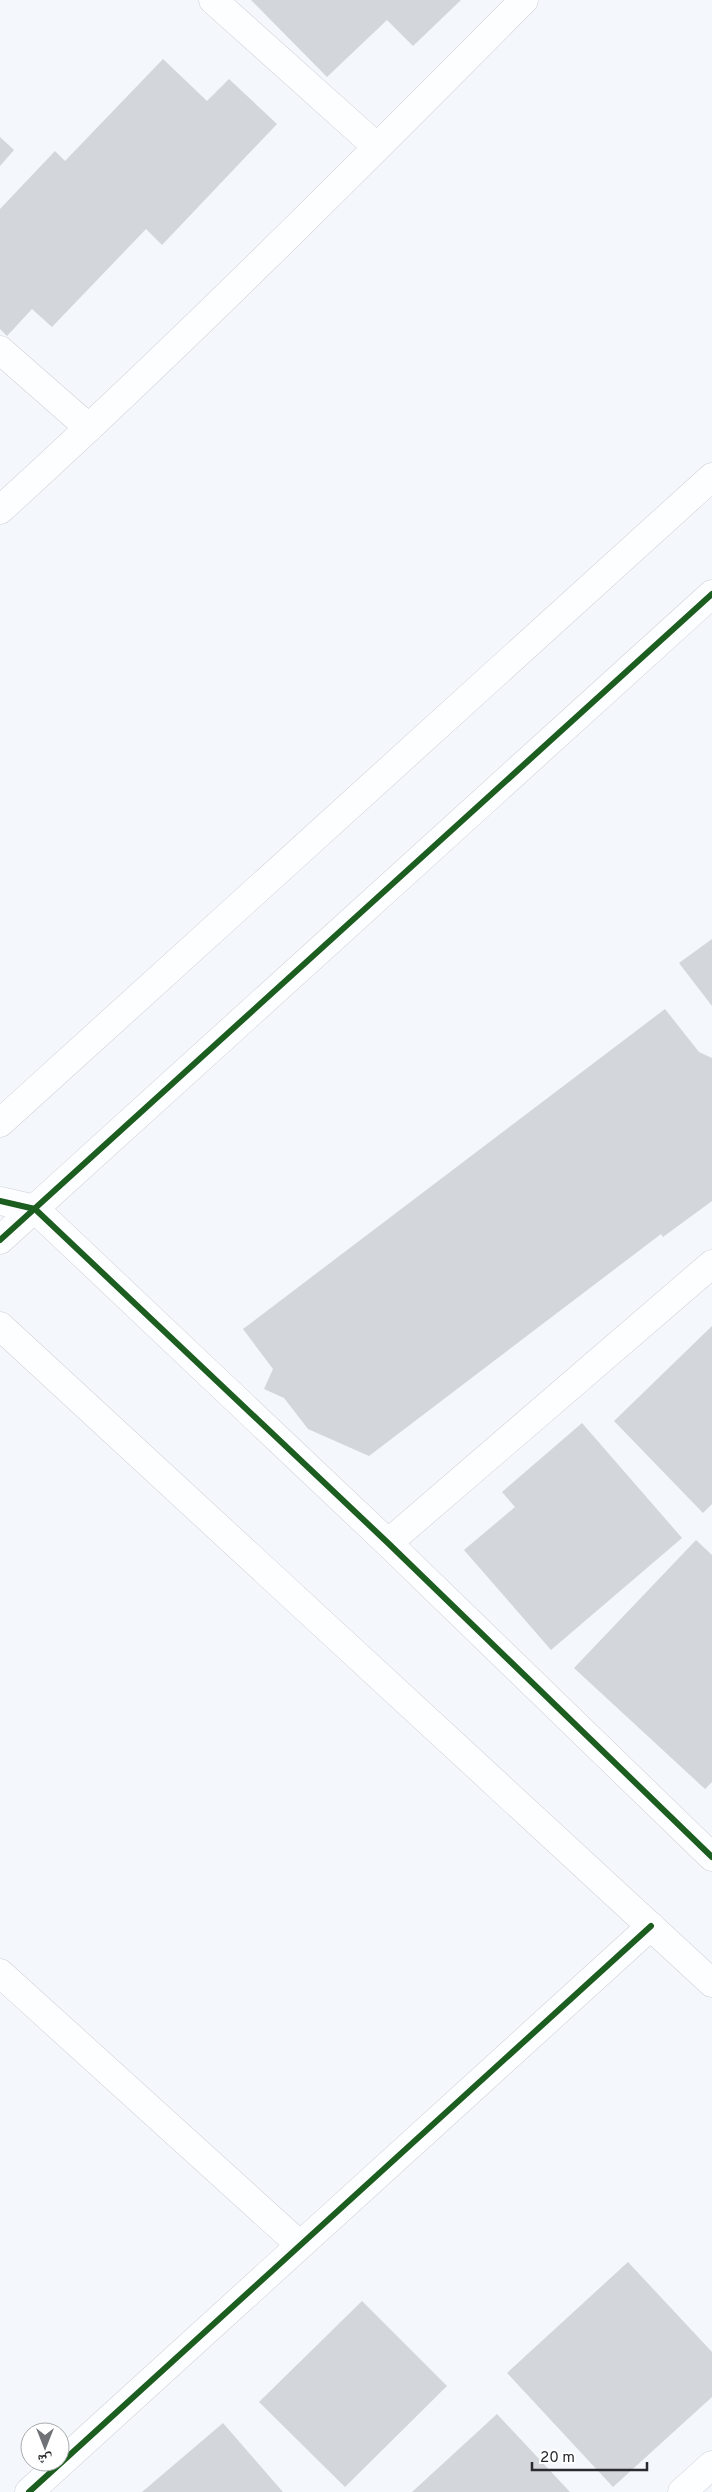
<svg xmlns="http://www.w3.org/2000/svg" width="712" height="2492" viewBox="0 0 712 2492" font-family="Overpass,'Noto Naskh Arabic',sans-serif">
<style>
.building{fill:#d3d6da}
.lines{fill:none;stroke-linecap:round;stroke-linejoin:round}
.street-casing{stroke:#ced1d5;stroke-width:29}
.street{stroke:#fdfeff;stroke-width:28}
.cycleway-casing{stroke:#fff;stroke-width:9}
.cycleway{stroke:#1b5e20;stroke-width:6}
</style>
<rect width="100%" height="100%" fill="#f4f7fc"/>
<!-- building -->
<path class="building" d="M251,0H461L413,46L387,20L327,77Z
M163,59L207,101L229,79L277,124L162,245L146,229L52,327L32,309L7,336L0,329V209L55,151L65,161Z
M0,137L14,150L0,166Z
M712,939V1006L679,963Z
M665,1009L699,1052L712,1058V1201L663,1237L661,1234L369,1456L308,1429L284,1398L264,1389L273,1369L243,1329Z
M712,1326V1504L703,1513L614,1421Z
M582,1423L682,1538L551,1650L464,1550L515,1507L502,1492Z
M696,1540L712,1555V1782L705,1789L574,1668Z
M628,2262L712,2352V2397L613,2487L507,2373Z
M362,2301L447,2386L345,2487L259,2402Z
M497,2414L570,2492H412Z
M223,2423L283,2492H142Z"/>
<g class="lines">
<!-- street casing -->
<g class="street-casing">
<path id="street" d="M213,0L377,147
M0,350L89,428
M0,510C180,346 352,173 524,0
M0,1123L712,477
M0,1201L35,1209L388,1543L712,1857
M0,1240L712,594
M0,1326L712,1983
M388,1543L712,1264
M0,1973L300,2245
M29,2492L651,1926
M682,2492L712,2465"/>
</g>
<!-- street -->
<use href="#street" class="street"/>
<!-- cycleway casing -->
<g class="cycleway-casing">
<path id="cycleway" d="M0,1201L35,1209L388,1543L712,1857
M0,1240L712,594
M29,2492L651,1926"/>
</g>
<!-- cycleway -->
<use href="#cycleway" class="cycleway"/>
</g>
<!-- north arrow -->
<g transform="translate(45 2447) rotate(180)"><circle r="24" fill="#ffffff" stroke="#a9aaac"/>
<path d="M0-4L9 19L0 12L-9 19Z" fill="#6f7277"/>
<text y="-8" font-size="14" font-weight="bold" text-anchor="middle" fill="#282b2f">ش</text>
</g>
<!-- scale -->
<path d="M532 2462v8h115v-8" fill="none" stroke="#282b2f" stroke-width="2.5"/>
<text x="540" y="2462" font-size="15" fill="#282b2f" stroke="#ffffff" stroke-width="4" paint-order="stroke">20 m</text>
</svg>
